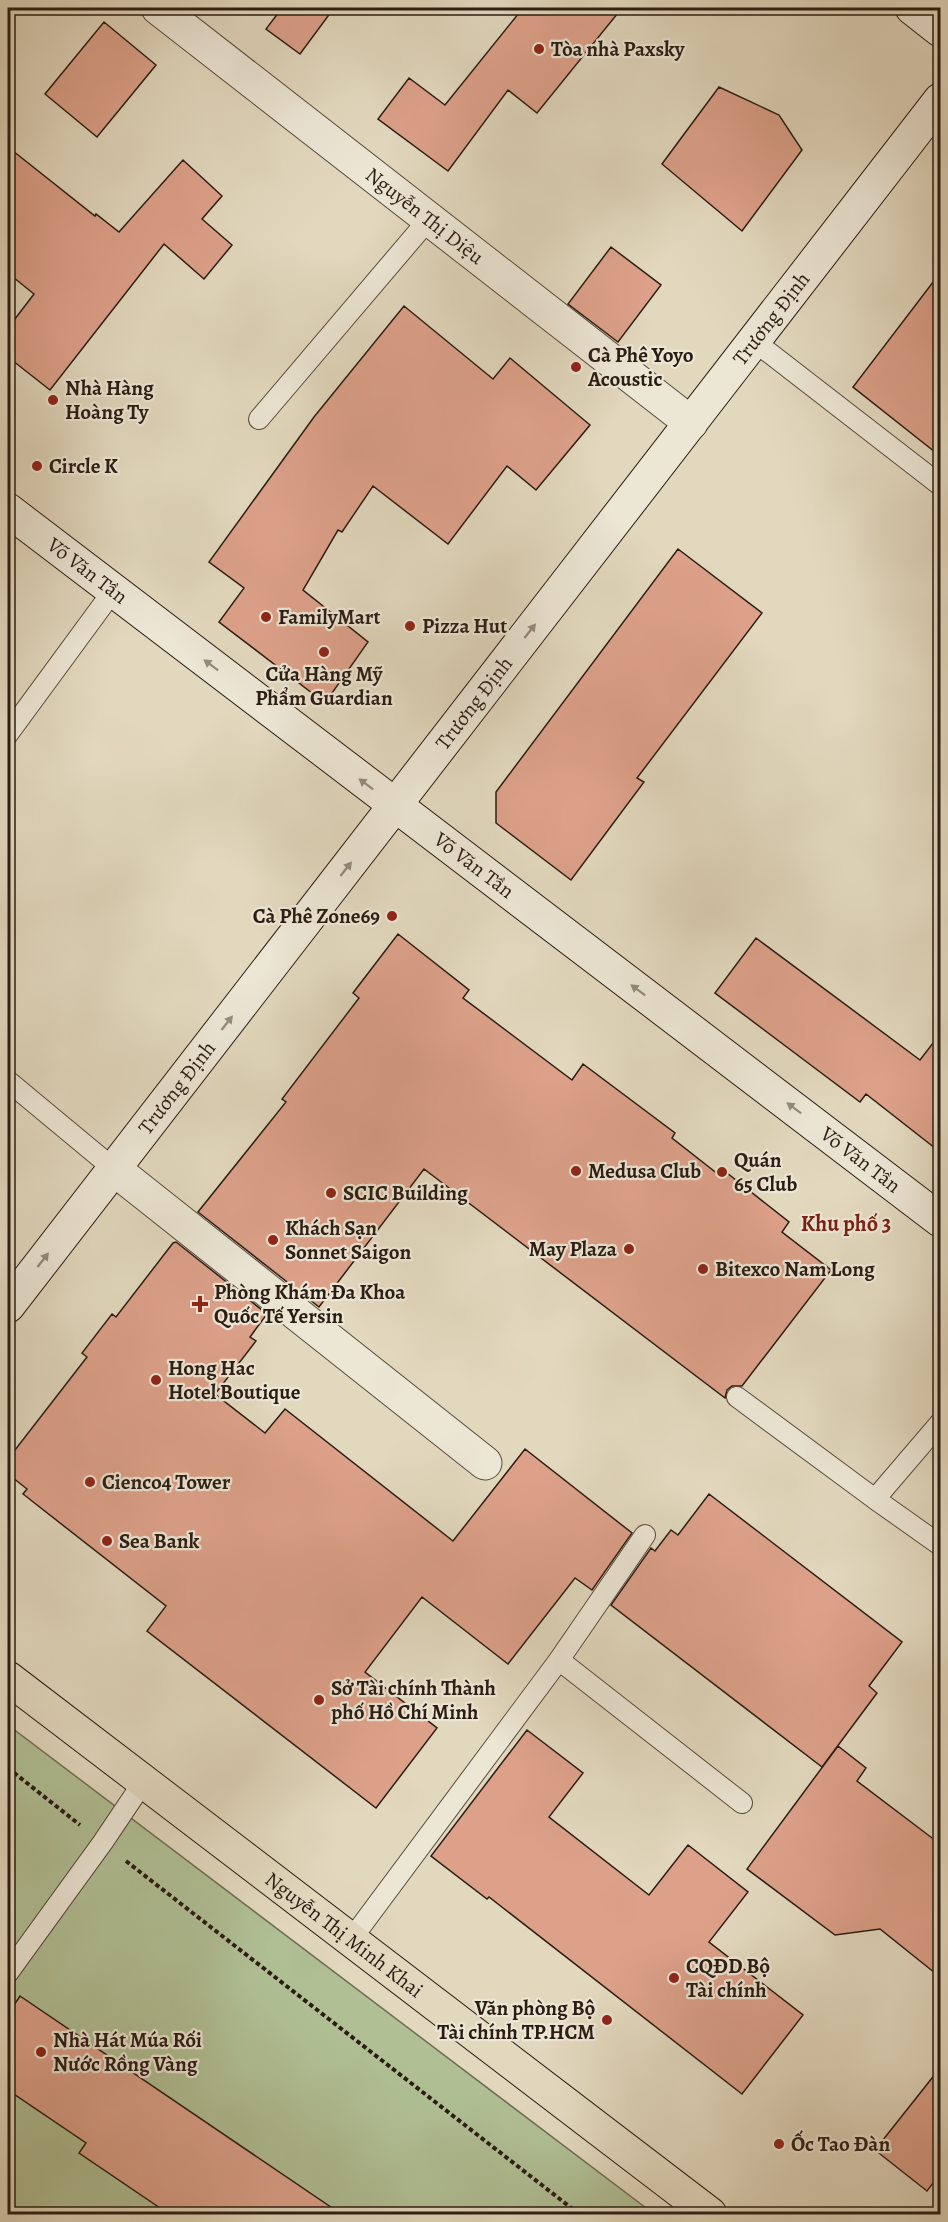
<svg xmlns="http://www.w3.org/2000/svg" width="948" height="2222" viewBox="0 0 948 2222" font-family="Alegreya,serif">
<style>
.green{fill:#b0bf94;stroke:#6e6e54;stroke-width:1.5}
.building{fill:#dda18a;stroke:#2b1c13;stroke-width:1.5}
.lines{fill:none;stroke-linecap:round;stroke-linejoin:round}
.lane-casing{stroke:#594b3e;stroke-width:22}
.street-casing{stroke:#594b3e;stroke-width:35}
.secondary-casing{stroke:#2b1c13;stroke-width:35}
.primary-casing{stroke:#2b1c13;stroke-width:35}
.path{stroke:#2b1c13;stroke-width:4;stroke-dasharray:4.5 3;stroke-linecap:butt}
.lane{stroke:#ece6d5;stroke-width:20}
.street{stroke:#ece6d5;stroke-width:33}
.secondary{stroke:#ece6d5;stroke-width:33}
.primary{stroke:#e2d8be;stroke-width:33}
.oneway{fill:#958b7e}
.poi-dot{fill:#8f2418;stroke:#ece6d5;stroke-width:2}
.labels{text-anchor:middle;stroke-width:4.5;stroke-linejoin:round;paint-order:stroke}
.poi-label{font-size:21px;font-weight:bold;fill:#2b1c13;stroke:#ece6d5;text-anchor:start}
.street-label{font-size:21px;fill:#2b1c13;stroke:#ece6d5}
.neighbourhood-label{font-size:22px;font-weight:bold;fill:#7a1f14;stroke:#ece6d5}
</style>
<rect width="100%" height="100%" fill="#e2d8be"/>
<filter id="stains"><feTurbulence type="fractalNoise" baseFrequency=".00333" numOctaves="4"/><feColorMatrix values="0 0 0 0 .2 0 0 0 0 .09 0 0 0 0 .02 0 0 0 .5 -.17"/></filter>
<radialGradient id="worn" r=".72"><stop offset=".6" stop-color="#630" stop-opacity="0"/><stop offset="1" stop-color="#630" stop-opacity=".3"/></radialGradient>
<!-- green -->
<path class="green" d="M8,1725L654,2214H8Z"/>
<!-- building -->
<path class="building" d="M282,8H334L300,54L266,29Z
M523,8H622L537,113L508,90L448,171L378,119L409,78L445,105Z
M104,22L156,65L97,137L45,94Z
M719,87L779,115L802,150L742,231L662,164Z
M8,147L95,216L96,214L119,232L183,160L222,196L202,219L232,245L204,279L164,244L50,390L8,357V328L34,294L8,273Z
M611,247L661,285L618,342L568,304Z
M940,273V456L853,387Z
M404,306L493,379L510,358L590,425L536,490L507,466L448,544L373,486L342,532L338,530L303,590L368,642L325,703L219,622L244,588L209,562L314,417Z
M678,549L762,613L637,778L644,782L571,880L496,823V792Z
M398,934L469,990L463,998L572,1080L583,1064L675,1133L672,1138L723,1178L727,1173L789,1222L782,1232L831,1270L742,1386H732L727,1390L725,1398L424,1169L319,1307L198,1212L286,1102L282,1099L359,998L353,993Z
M756,938L920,1060L940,1034V1152L866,1094L860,1102L715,993Z
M176,1242L267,1314L250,1337L256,1341L215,1394L265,1433L285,1409L453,1541L525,1449L632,1533L592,1590L575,1578L508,1664L422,1597L365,1672L437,1728L376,1808L147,1631L166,1606L23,1494L27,1489L8,1474V1459L87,1357L82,1353L112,1314L116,1317L173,1243Z
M709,1494L902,1642L869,1686L877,1693L822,1767L611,1605L651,1548L655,1551L671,1530L678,1535Z
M527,1730L583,1773L549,1817L649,1895L688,1845L748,1892L709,1942L803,2015L742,2094L489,1897L487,1899L431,1856Z
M838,1746L866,1768L857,1781L940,1844V1977L880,1929L835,1935L747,1869Z
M20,1996L341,2214H169L79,2153L86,2143L8,2090V2014Z
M940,2068V2174L927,2191L875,2150Z"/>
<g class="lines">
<!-- lane casing -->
<g class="lane-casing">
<path id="lane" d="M754,341L940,485
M259,419L429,219
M8,734L113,591
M8,1081L114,1169
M737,1397L875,1499L940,1423
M875,1499L940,1545
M645,1535L559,1660L742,1803
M350,1941L559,1660
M8,1973L103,1842L144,1781"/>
</g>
<!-- street casing -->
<g class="street-casing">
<g id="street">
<path id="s1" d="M158,8L691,423"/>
<path d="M114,1169L485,1463"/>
</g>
</g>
<!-- secondary casing -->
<g class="secondary-casing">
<g id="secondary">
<path d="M912,8L940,30"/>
<path id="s2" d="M8,510L940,1220"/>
<path id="s3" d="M8,1306L940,100"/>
</g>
</g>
<!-- primary casing -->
<g class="primary-casing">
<g id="primary">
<path id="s4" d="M8,1678L710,2214"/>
</g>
</g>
<!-- path -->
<path class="path" d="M8,1768L80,1825
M126,1861L579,2214"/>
<!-- lane -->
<use href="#lane" class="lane"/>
<!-- street -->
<use href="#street" class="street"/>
<!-- secondary -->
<use href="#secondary" class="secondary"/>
<!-- primary -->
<use href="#primary" class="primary"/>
</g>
<!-- one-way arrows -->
<defs><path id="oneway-solid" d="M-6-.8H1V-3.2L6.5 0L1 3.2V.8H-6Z" transform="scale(1.5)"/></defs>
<g class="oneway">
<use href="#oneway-solid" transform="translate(530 631) rotate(-52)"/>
<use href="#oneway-solid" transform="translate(211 665) rotate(-143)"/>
<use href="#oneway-solid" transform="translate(366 784) rotate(-143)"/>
<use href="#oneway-solid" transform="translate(346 869) rotate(-52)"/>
<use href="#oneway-solid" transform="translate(638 990) rotate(-143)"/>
<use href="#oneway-solid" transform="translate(227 1023) rotate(-52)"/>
<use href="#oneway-solid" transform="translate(794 1108) rotate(-143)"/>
<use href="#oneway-solid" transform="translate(43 1260) rotate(-52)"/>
</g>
<!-- markers -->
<g class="poi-dot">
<circle cx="539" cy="49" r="6"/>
<circle cx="576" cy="367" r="6"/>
<circle cx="53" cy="400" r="6"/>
<circle cx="37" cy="466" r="6"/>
<circle cx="266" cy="617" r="6"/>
<circle cx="410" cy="626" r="6"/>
<circle cx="324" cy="652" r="6"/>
<circle cx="392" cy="916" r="6"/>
<circle cx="576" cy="1171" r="6"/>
<circle cx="722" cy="1172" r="6"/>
<circle cx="331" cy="1193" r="6"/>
<circle cx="273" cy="1240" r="6"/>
<circle cx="629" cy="1249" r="6"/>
<circle cx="703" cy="1269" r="6"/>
<path d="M197 1295h6v6h6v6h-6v6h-6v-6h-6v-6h6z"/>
<circle cx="156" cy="1380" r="6"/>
<circle cx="90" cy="1482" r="6"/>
<circle cx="107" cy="1541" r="6"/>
<circle cx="319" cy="1700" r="6"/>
<circle cx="674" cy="1978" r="6"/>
<circle cx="607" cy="2020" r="6"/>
<circle cx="41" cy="2052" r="6"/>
<circle cx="779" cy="2144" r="6"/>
</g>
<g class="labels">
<!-- poi labels -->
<g class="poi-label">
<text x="551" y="56">Tòa nhà Paxsky</text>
<text x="588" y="362">Cà Phê Yoyo<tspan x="588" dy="24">Acoustic</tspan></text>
<text x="65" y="395">Nhà Hàng<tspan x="65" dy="24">Hoàng Ty</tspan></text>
<text x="49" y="473">Circle K</text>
<text x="278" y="624">FamilyMart</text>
<text x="422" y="633">Pizza Hut</text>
<text x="324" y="681" text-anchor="middle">Cửa Hàng Mỹ<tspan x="324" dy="24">Phẩm Guardian</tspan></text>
<text x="380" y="923" text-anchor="end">Cà Phê Zone69</text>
<text x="734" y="1167">Quán<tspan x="734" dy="24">65 Club</tspan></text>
<text x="588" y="1178">Medusa Club</text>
<text x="343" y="1200">SCIC Building</text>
<text x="285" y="1235">Khách Sạn<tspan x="285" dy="24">Sonnet Saigon</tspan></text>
<text x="617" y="1256" text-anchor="end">May Plaza</text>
<text x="715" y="1276">Bitexco Nam Long</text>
<text x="214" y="1299">Phòng Khám Đa Khoa<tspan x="214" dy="24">Quốc Tế Yersin</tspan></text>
<text x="168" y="1375">Hong Hac<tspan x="168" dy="24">Hotel Boutique</tspan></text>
<text x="102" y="1489">Cienco4 Tower</text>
<text x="119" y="1548">Sea Bank</text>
<text x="331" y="1695">Sở Tài chính Thành<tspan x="331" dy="24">phố Hồ Chí Minh</tspan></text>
<text x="686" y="1973">CQĐD Bộ<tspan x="686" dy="24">Tài chính</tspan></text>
<text x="595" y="2015" text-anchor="end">Văn phòng Bộ<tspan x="595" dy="24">Tài chính TP.HCM</tspan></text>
<text x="53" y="2047">Nhà Hát Múa Rối<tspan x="53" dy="24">Nước Rồng Vàng</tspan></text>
<text x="791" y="2151">Ốc Tao Đàn</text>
</g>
<!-- street labels -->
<g class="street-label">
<text dy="7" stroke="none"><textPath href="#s1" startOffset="338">Nguyễn Thị Diệu</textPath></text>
<text dy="7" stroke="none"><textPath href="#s3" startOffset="1248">Trương Định</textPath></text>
<text dy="7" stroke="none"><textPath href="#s2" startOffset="100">Võ Văn Tần</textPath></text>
<text dy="7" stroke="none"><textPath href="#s3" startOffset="762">Trương Định</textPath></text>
<text dy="7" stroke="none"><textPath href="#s2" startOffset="586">Võ Văn Tần</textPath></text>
<text dy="7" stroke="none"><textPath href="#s3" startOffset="276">Trương Định</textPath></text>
<text dy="7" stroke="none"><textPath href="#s2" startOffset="1072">Võ Văn Tần</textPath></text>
<text dy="7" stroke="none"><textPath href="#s4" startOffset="423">Nguyễn Thị Minh Khai</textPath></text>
</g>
<!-- neighbourhood labels -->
<g class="neighbourhood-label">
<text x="846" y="1231">Khu phố 3</text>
</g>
</g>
<!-- margin -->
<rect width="948" height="2222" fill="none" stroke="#e2d8be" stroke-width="30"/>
<rect x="9" y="9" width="930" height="2204" fill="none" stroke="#2b1c13" stroke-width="3"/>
<rect x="15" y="15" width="918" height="2192" fill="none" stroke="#2b1c13" stroke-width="1.5"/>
<rect width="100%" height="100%" filter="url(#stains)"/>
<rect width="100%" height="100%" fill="url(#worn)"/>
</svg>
